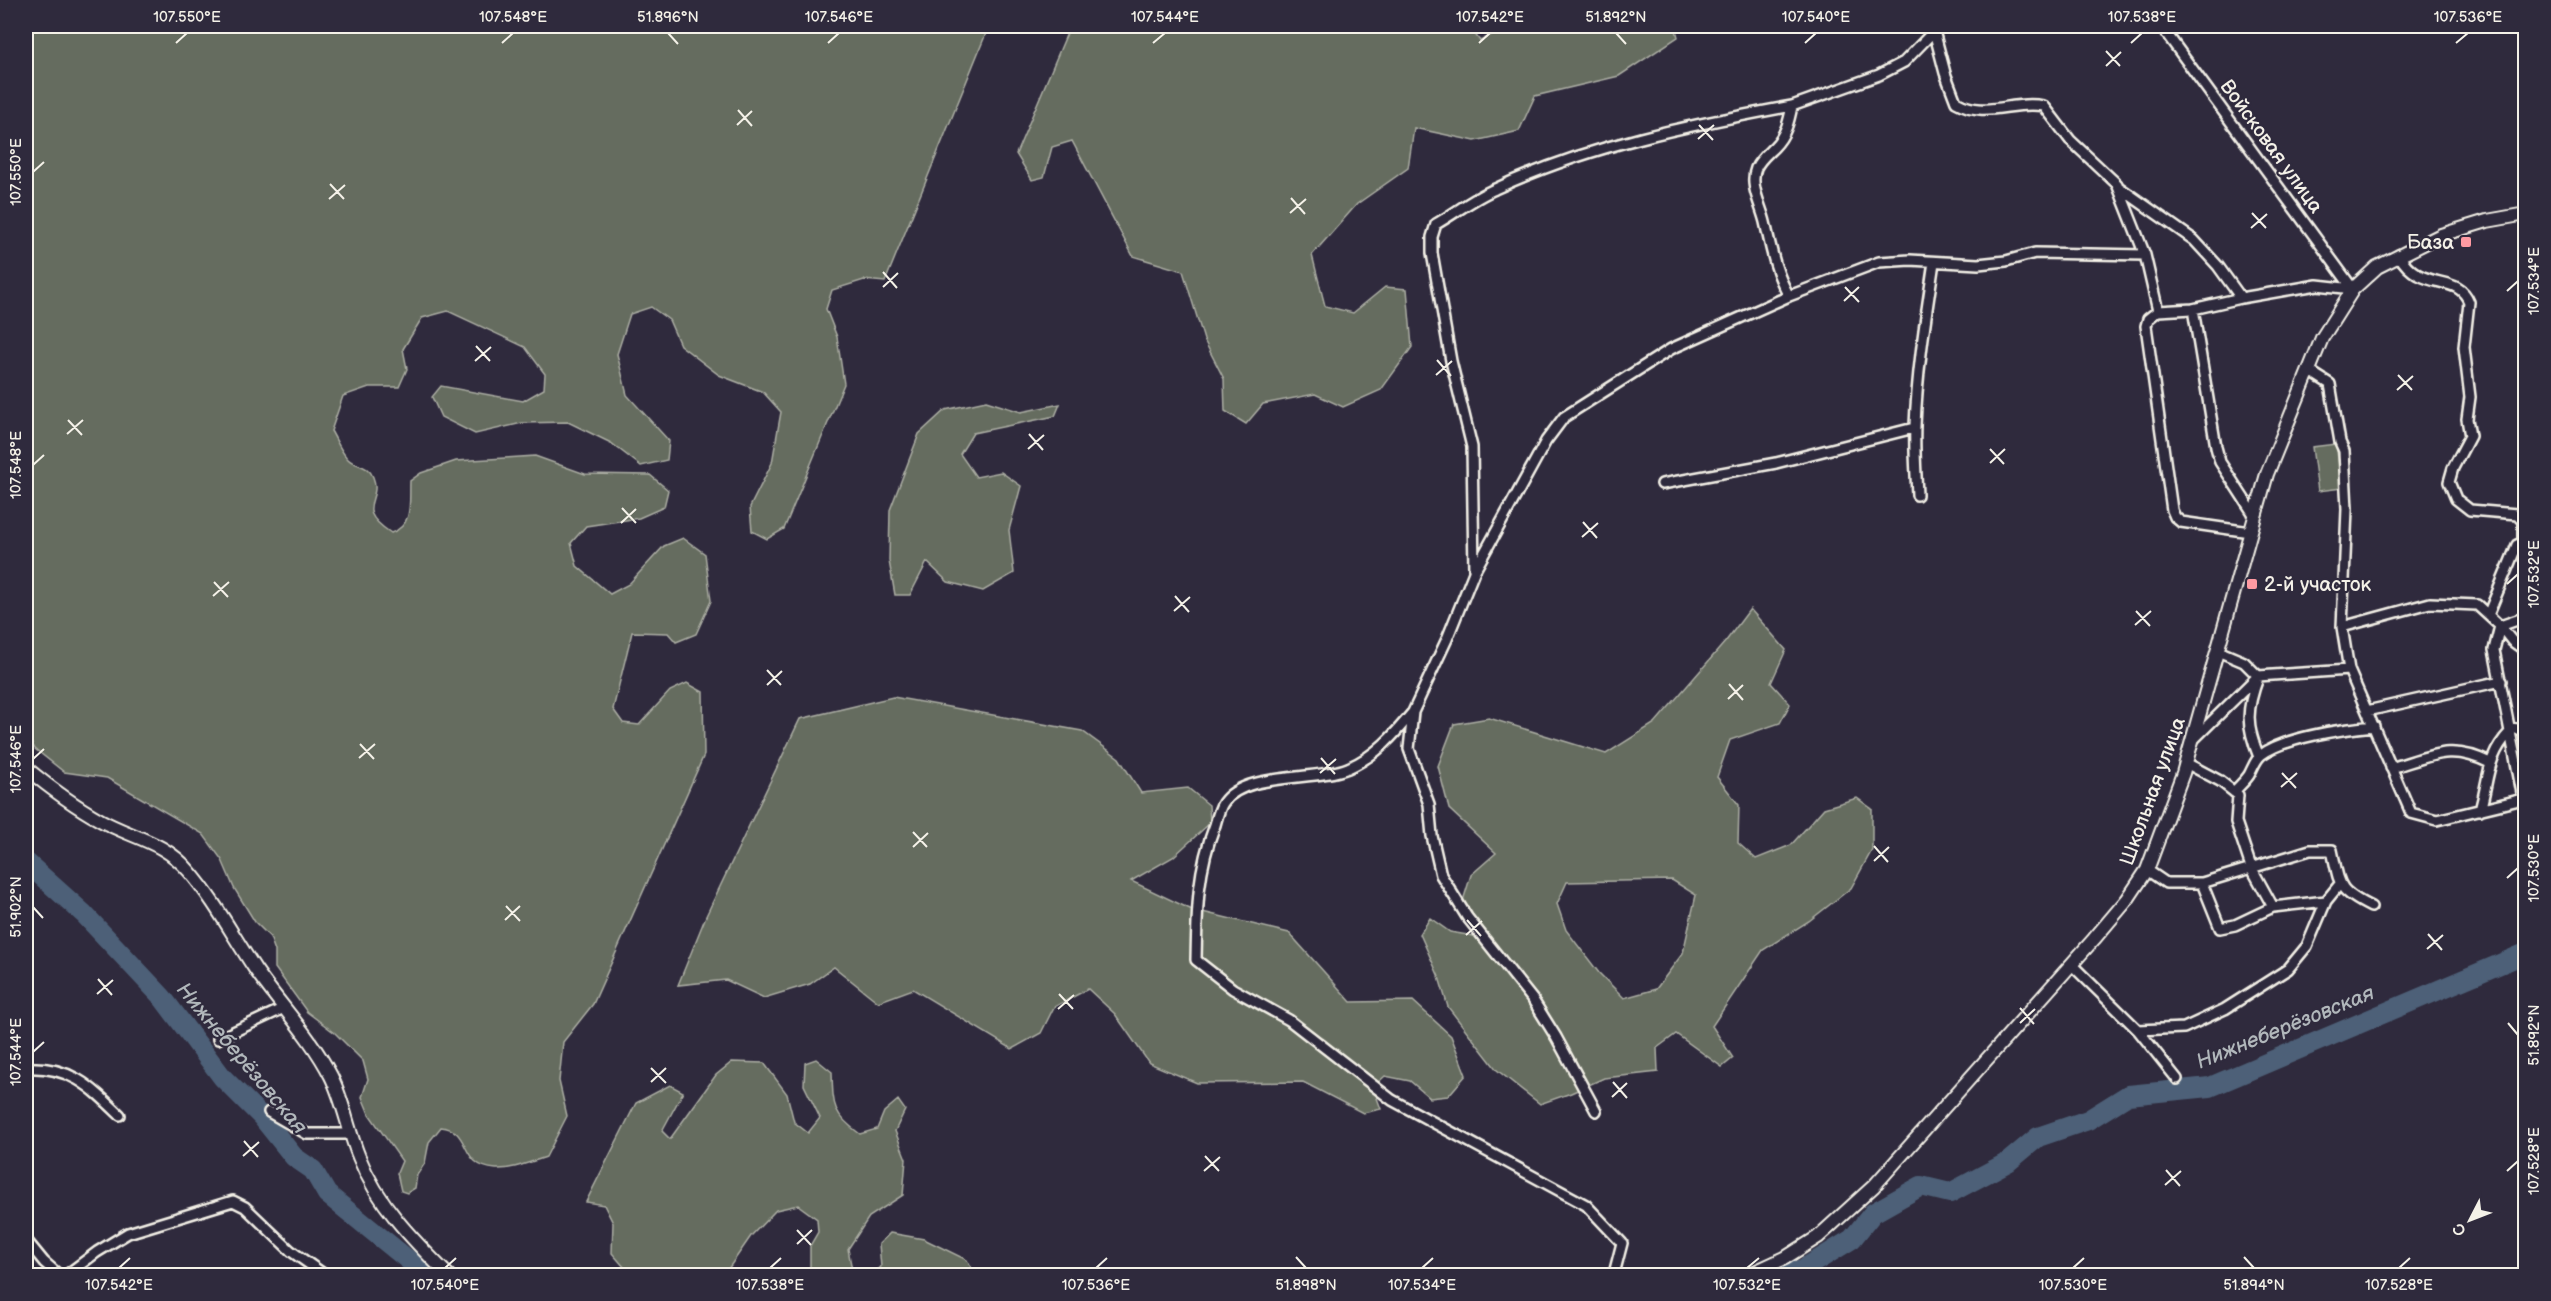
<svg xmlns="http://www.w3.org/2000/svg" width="2551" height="1301" viewBox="0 0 2551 1301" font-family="'Balsamiq Sans',sans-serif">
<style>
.green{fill:#656c5f;stroke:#acaea4;stroke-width:1.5;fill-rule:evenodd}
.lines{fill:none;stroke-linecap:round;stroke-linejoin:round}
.river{stroke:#4d6178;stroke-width:20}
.minor-casing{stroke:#f4f1e8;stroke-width:14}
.tertiary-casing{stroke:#f4f1e8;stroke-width:16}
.minor{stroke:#2f2a3d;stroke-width:9}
.tertiary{stroke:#2f2a3d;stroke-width:12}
.ticks{fill:none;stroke:#f4f1e8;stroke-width:2}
.poi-dot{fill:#ff9aa2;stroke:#2f2a3d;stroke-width:2}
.labels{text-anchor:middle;stroke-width:4.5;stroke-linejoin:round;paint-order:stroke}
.street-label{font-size:20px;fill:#f4f1e8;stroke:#2f2a3d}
.poi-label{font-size:20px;fill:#f4f1e8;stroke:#2f2a3d;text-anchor:end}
.water-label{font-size:21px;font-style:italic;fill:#b1b7bb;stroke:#2f2a3d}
.neatline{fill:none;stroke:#f4f1e8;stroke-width:2}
.ticks-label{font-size:15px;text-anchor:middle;fill:#f4f1e8}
</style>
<rect width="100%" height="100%" fill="#2f2a3d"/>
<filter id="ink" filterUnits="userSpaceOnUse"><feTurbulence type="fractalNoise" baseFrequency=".0167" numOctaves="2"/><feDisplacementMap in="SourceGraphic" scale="12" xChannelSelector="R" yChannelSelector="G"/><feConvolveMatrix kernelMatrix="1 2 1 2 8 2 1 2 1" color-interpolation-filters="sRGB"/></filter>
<g filter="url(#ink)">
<!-- green -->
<path class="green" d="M26,26H989L885,282L864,280L832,290L826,309L837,337L844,384L784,529L767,539L752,531L750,507L772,463L781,412L763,392L719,375L680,345L669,320L651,307L630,314L617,354L627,395L669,441L667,460L641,466L611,443L568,422L522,423L475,434L441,417L432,397L441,386L523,401L544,389L545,374L525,347L448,311L422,318L403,349L407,369L399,387H369L343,396L331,431C336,439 341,452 348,459C356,467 368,464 373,477C383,502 352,507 391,533C414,525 409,502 410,481L421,473L456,461L535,456L585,474L650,475L668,490L664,507L639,518L586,526L571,543L577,566L610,594L629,584L664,546L683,538L705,554L711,601L696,634L676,642L668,633L632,632L613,709L623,723L639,725L670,691L687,683L703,692L704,755L593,1004L563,1042L559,1081L567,1116L546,1157C530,1162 512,1170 496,1169C457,1166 473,1130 441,1127L429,1142L425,1163L417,1175L415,1188L407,1193L401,1191L397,1173L402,1161L369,1114L362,1097L368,1079L363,1061L335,1033L307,1012L275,968V951L270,937L255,922L234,888L222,860L203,834L107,778L64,772L35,749L26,733Z
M1070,26H1469L1480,41L1508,26H1675L1678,37L1619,76L1535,96L1519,131L1475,141L1414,128L1408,168L1357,204L1312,255L1325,306L1353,313L1385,287L1407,289L1412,347L1381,390L1343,407L1315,394L1263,404L1246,424L1225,411L1224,379L1204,340L1183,271L1133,256L1072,141L1052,147L1044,177L1032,180L1016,154Z
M986,401L1021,412L1060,404L1055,416L973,433L960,454L976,477L1001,472L1021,486L1009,530L1014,573L983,591L948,582L927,562L910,595H895L889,561L890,510L919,434L945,410Z
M2336,444L2342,488L2318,491L2312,447Z
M1750,609L1786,650L1771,683L1790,704L1780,723L1730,740L1717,777L1739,805L1738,843L1756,859L1791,845L1824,808L1857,798L1872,809V850L1851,888L1809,921L1763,950L1712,1026L1733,1058L1722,1067L1676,1034L1657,1048L1658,1072L1604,1078L1571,1093L1540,1104L1497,1070L1448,1007L1439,977L1420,934L1430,918L1450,932L1491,939L1462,904L1471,875L1496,853L1449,809L1438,766L1454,724L1489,718L1606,754L1655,723L1726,641ZM1672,880L1696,895L1683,953L1656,989L1624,998L1599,973L1566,930L1557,904L1567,882Z
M893,697L1082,731L1119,758L1141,793L1188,788L1209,805L1210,823L1173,857L1131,881L1190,909L1289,933L1351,1002L1413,1001L1451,1036L1466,1075L1448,1096L1430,1098L1410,1081L1385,1076L1373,1087L1381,1109L1363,1113L1303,1082L1197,1083L1149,1063L1115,1014L1088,989L1054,1007L1041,1033L1012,1049L913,989L878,1002L834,967L810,984L764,998L726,980L678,985L706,916L800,719Z
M816,1059L832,1072C833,1105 832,1114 860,1134L877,1129L884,1112L898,1100L905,1110L895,1131L906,1159L903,1195L869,1217L848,1249L852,1270L863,1275H810V1246L818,1232L817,1219L798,1205L776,1210L751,1236L724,1275H631L612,1253L613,1223L604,1205L586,1202L636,1103L670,1085L683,1092L662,1131L670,1139L716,1075L732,1062L764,1063L787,1094L794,1122L808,1133L820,1118L804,1085L805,1063Z
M890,1233L924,1239L967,1260L975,1275H871L881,1267L879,1244Z"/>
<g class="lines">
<!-- river -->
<path class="river" d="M26,862L84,914L162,997L223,1078L262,1117L294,1157L313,1170L327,1194L428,1276
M1784,1276L1805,1268L1852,1239L1873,1213L1921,1186L1950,1193L2008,1162L2038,1137L2088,1120L2128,1095L2210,1087L2526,953"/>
<!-- minor casing -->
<g class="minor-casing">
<path id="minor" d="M1938,26L1934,31L1945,73L1956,102C1986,119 2013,100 2044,106L2070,140L2117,184L2145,255L2158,311L2193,309L2241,298L2317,285L2353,289
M2161,26L2353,289
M1934,31L1904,62L1879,75L1792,106C1789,121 1786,135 1774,147C1767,154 1760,159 1756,168C1749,185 1761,205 1765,222C1771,248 1775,272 1789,296L1879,262L1910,260L1978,264L2006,261L2035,253L2145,255
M2120,188L2194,240L2218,266L2241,298
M2399,255C2420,293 2458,272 2469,302L2464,347L2470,397L2467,419L2470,436L2453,468L2449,482L2456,499L2470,510L2517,514L2523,520V543
M2193,309L2216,447L2220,462L2255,516
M2158,311L2148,319L2146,326L2172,510L2175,517L2181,522L2250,532
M2308,370L2330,384L2340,442L2344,451L2347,509L2342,627
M1662,484L1776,463L1914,428
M1917,495C1916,472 1914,449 1915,426C1917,371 1926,316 1934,262
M1474,570L1472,447L1451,361L1432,253V237L1436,224C1455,213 1474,198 1495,189C1589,145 1690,125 1792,106
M2488,615L2517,545L2526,542
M2500,626L2512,641L2526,651
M2218,651L2244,662L2258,676
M2349,670L2411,813L2437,820L2515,801L2523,798L2494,650L2500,626
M2258,676L2349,670L2342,627L2430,603L2477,605L2500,626L2526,617
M2258,678C2246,710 2246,725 2259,757
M2367,711L2501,681
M1413,712C1394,735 1376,756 1348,768C1314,782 1245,771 1223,803C1219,809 1217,818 1215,825C1197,871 1197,911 1196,960L1233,989L1289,1020L1392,1100L1586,1205L1622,1243L1615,1270L1617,1276
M2510,728L2526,730
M2194,739L2258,676
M2186,763L2220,781L2238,795L2236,822L2251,867L2273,907
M2391,768C2431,756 2451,743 2490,763
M2234,792C2239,786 2245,781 2249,775C2253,768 2255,760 2261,755C2285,737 2344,729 2374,726
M2480,810C2489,780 2486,757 2510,732
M2147,870L2166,883H2202L2310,850H2332C2340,886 2337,890 2371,907
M2202,883L2220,928L2235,925L2273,907L2326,901L2339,885
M2072,965L2138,1030L2177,1079
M2138,1030L2184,1028L2225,1009L2288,969L2307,946L2326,901
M218,1039L284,1008
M26,1068C70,1066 90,1086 120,1115
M1596,1111L1556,1037L1533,1000L1467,917L1441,875L1432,836L1429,804L1409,749L1413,712L1447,639L1474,572L1546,441L1564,417L1671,349L1789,296
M269,1112L307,1134H351
M26,1240L44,1262L60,1276
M65,1276L97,1252L128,1233L233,1201L245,1207L291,1251L326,1276"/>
</g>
<!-- tertiary casing -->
<g class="tertiary-casing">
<path id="tertiary" d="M26,768C49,787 73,805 100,820C132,838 164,841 189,871C215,901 233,936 255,969C280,1005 311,1037 331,1076C344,1102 348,1131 359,1157C377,1204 414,1241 449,1276
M1746,1276L1785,1258L1818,1237L1874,1186L2094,939L2127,900L2147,870L2183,773L2267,474L2322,338L2353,289L2377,267L2441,235L2487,221L2526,214"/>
</g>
<!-- minor -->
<use href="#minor" class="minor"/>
<!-- tertiary -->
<use href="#tertiary" class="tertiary"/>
</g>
</g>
<!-- ticks -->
<path class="ticks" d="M668,33L678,44M1616,33L1626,44M176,43L187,33M502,43L513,33M828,43L839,33M1153,43L1165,33M1479,43L1490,33M1805,43L1816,33M2131,43L2142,33M2456,43L2468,33M2106,51L2120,66M2106,66L2121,52M738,110L752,126M737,125L752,111M1699,125L1713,140M1698,139L1714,125M33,172L44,162M330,184L344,199M1291,198L1305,214M329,199L345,185M1290,213L1306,199M2252,213L2266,228M2251,228L2267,214M883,272L897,288M883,287L898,273M1845,287L1859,302M2507,291L2518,281M1844,301L1859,287M476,346L490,361M1437,360L1451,376M475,361L491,347M1436,375L1452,361M2398,375L2412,390M2397,390L2413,376M68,420L82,435M67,434L83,420M1029,434L1043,450M1028,449L1044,435M1990,449L2004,464M1990,463L2005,449M33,465L44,455M622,508L636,523M1583,522L1597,538M621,523L636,509M1582,537L1598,523M214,582L228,597M2507,584L2518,574M213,596L229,582M1175,596L1189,612M1174,611L1190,597M2136,611L2150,626M2135,625L2151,611M767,670L781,685M1729,684L1743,700M767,685L782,671M1728,699L1743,685M360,744L374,759M359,758L375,744M1321,758L1335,774M33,759L44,749M1320,773L1336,759M2282,773L2296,788M2281,787L2297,773M913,832L927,847M1874,846L1888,862M913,847L928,833M1874,861L1889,847M2507,878L2518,868M506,906L520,921M33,907L43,918M505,920L520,906M1467,920L1481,936M2428,934L2442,950M1466,935L1482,921M2427,949L2443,935M98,979L112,995M97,994L113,980M1059,994L1073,1009M2020,1008L2034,1024M1058,1009L1074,995M2020,1023L2035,1009M2508,1023L2518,1035M33,1052L44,1042M651,1068L666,1083M651,1082L666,1068M1613,1082L1627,1098M1612,1097L1627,1083M244,1141L258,1157M243,1156L259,1142M1205,1156L1219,1171M2166,1170L2180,1186M1204,1171L1220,1157M2507,1171L2518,1161M2165,1185L2181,1171M797,1230L811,1245M797,1244L812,1230M1296,1257L1306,1268M2244,1257L2254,1268M119,1268L130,1258M445,1268L456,1258M770,1268L781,1258M1096,1268L1107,1258M1422,1268L1433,1258M1747,1268L1759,1258M2073,1268L2084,1258M2399,1268L2410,1258"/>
<!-- markers -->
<g class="poi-dot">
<rect x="2460" y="236" width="12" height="12" rx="3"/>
<rect x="2246" y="578" width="12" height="12" rx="3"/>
</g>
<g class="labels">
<!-- street labels -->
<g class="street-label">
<text transform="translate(2272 146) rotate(54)" y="7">Войсковая улица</text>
<text transform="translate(2152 791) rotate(-70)" y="7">Школьная улица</text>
</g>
<!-- poi labels -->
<g class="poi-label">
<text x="2454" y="249">База</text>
<text x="2264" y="591" text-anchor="start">2-й участок</text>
</g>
<!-- water labels -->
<g class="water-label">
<text transform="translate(2285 1027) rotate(-22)" y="7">Нижнеберёзовская</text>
<text transform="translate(242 1058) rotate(50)" y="7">Нижнеберёзовская</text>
</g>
</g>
<!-- margin -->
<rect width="2551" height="1301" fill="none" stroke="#2f2a3d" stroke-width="66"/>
<!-- north arrow -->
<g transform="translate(2470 1220) rotate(228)" stroke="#2f2a3d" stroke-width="4.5" paint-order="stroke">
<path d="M0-4.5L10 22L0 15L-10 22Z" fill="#f4f1e8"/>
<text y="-9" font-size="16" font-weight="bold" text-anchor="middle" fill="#f4f1e8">С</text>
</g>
<rect x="33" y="33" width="2485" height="1235" class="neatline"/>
<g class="ticks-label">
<text x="187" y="22">107.550°E</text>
<text x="513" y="22">107.548°E</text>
<text x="668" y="22">51.896°N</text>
<text x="839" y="22">107.546°E</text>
<text x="1165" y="22">107.544°E</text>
<text x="1490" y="22">107.542°E</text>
<text x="1616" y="22">51.892°N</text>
<text x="1816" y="22">107.540°E</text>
<text x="2142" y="22">107.538°E</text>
<text x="2468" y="22">107.536°E</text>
<text transform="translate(16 172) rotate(-90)" y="5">107.550°E</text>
<text transform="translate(2534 281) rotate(-90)" y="5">107.534°E</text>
<text transform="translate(16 465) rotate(-90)" y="5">107.548°E</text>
<text transform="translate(2534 574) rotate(-90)" y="5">107.532°E</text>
<text transform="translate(16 759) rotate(-90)" y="5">107.546°E</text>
<text transform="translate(2534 868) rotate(-90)" y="5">107.530°E</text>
<text transform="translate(16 907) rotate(-90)" y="5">51.902°N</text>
<text transform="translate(2534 1035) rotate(-90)" y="5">51.892°N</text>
<text transform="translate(16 1052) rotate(-90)" y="5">107.544°E</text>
<text transform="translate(2534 1161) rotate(-90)" y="5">107.528°E</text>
<text x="119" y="1290">107.542°E</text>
<text x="445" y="1290">107.540°E</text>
<text x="770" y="1290">107.538°E</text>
<text x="1096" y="1290">107.536°E</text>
<text x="1306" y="1290">51.898°N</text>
<text x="1422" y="1290">107.534°E</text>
<text x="1747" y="1290">107.532°E</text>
<text x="2073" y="1290">107.530°E</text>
<text x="2254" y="1290">51.894°N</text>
<text x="2399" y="1290">107.528°E</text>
</g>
</svg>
